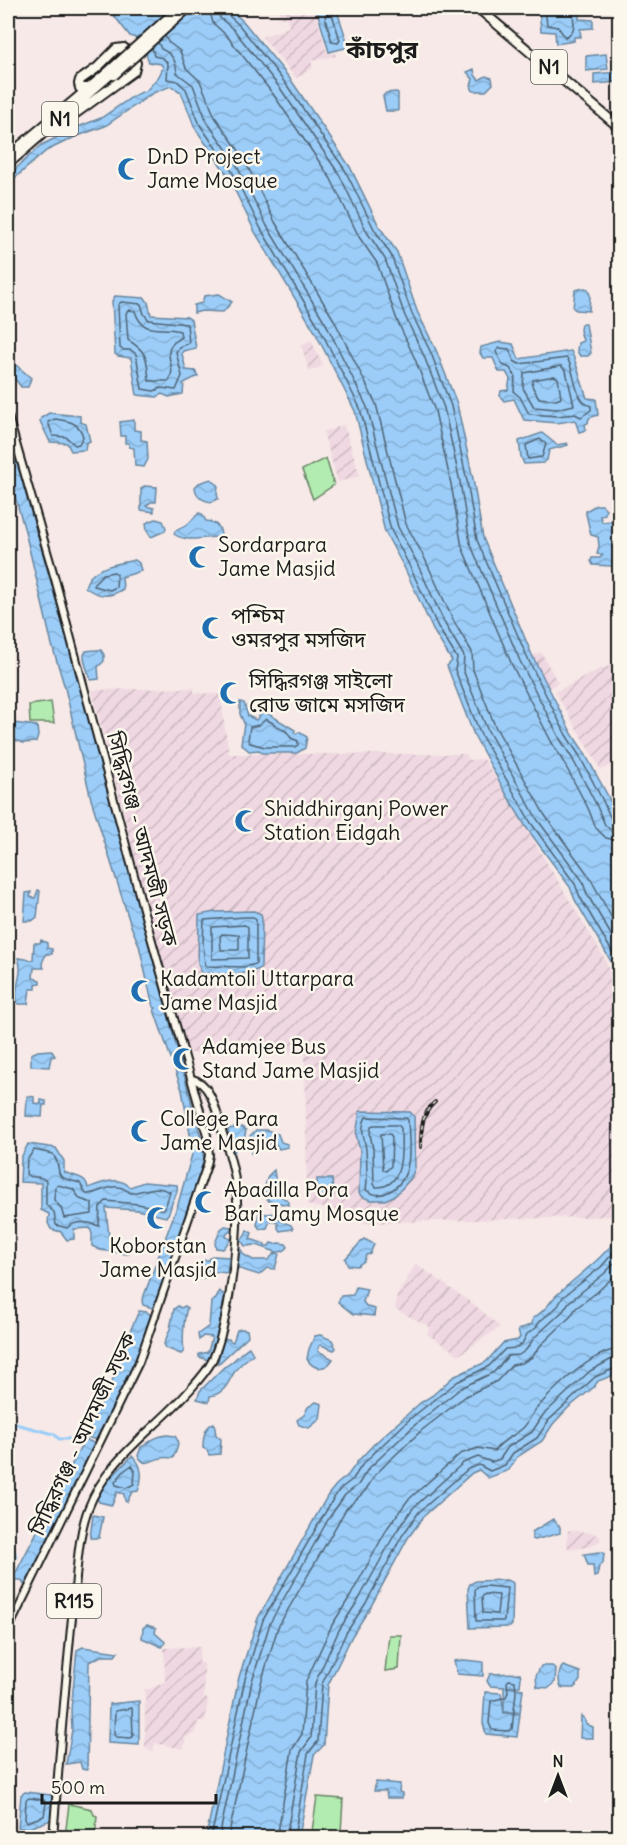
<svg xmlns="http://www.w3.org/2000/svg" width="627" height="1845" viewBox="0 0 627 1845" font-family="Delius,'Noto Sans Bengali',sans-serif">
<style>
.industrial{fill:url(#industrial-furrows)}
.green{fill:#b3ecb0;stroke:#688466;stroke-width:1.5}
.water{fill:url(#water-waves);stroke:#6886a0;stroke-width:1.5}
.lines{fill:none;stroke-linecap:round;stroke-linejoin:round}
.shore{stroke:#4f6374;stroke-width:1.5}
.canal{stroke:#9bcdf8;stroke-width:3}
.primary-casing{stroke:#1c1c1c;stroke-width:10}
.highway-casing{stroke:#1c1c1c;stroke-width:12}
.primary{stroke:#fbf7ec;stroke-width:6}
.highway{stroke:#fbf7ec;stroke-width:8}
.rail-casing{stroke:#1c1c1c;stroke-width:4}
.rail{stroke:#fbf7ec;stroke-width:1.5;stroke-dasharray:4.5;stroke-linecap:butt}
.highway-bridge-casing{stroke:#1c1c1c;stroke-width:12;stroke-linecap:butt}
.highway-bridge{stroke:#fbf7ec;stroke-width:8}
.labels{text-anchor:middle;stroke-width:5;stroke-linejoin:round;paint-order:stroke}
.shield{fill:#fbf7ec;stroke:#5f5e5a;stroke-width:1.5}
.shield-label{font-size:20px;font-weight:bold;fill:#1c1c1c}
.poi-label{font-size:21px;fill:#1c1c1c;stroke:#fbf7ec;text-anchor:start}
.street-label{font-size:21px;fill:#1c1c1c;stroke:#fbf7ec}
.quarter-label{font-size:24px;font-weight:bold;fill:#1c1c1c;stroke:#fbf7ec}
</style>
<defs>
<pattern id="industrial-furrows" width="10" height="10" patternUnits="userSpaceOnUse" patternTransform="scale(1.5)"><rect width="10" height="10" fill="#f0d8e2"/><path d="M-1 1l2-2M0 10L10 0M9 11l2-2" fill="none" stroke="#cdb9c1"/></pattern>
<pattern id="water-waves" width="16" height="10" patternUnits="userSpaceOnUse" patternTransform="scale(1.5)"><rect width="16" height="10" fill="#9bcdf8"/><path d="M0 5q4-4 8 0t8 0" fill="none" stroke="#85afd4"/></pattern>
</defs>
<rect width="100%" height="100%" fill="#f6e9e7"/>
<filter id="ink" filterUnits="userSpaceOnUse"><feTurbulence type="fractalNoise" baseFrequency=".0167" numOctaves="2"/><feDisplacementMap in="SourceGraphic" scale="12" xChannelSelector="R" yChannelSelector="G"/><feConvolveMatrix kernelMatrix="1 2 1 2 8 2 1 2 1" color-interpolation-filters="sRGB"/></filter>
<g filter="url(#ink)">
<!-- industrial -->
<path class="industrial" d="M278,8H314L327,53H335L336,56L311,61L313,68L296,78L262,37L289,27L287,18L278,17L277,14L280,12Z
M311,340L323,366L309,371L301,345Z
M344,425L360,476L338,482L323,432Z
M541,652L558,683L545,690L528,658Z
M613,665L619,675V761L601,770L555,692L600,669Z
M194,688V693L220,694L229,754H466L469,760L484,759L605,959L615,989L620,1015L619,1216L361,1223L348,1213L307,1205L305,1053H185L92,690Z
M416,1264L476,1306L500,1327L459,1355L427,1334L430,1327L395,1309L397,1295Z
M570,1530L596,1534L600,1536V1541L587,1547L569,1549L567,1546V1539L568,1531Z
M200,1647L199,1663H204V1698L208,1699L205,1721H198L195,1734L186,1737L183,1749L155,1743L153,1751L145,1749V1689H150L165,1682L164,1648Z"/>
<!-- green -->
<path class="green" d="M326,458L334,485L313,499L302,470Z
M51,702L54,723H30L29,705Z
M389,1635H401L399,1669L385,1671Z
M317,1797L343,1799L341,1832L312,1831Z
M69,1804L92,1809L94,1815L97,1816L95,1837H65Z"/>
<!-- water -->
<path class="water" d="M108,8H228L243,21L291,80L350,167L379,226L397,252L417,311L436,350L457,404L473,479L483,538L532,655L571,732L584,752L609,798L619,825V986L612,963L575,900L570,887L526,827L505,792L474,735L447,666L452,661L433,630L405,569L385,532L355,411L314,330L255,232L228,176L195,128L181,92L171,86L153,93L105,126L75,137L46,151L8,184V176L41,145L78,127L101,118L135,95L147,90L159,76L163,67L161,64L149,62L146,54L147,51C142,44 139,38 130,36Z
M331,8H336L349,47L329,52L317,11Z
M539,8H579V19L593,20V28L580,29L581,37H574V41L556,44L555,32L541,31Z
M606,54L608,69L586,71V56Z
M474,69L475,75L479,80L486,76L492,78L493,84L486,91H473L471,86L473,79L467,72Z
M619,72V82L594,84V74Z
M396,92L398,93V111H386L383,96L386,93Z
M584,288L588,289L590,295L589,311L576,310L573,308L575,290Z
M219,294L232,302L223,312L202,311L194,313V305L202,303L204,296Z
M115,296L145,298L148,302L151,315L187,317L191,320L196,348L183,351L182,354L186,370L195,371L198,376L184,383L183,394L169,397L162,394L157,397L137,395L131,358L118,356L115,354L112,301Z
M581,324H586L591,353L588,356H580L577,351L578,343L583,341L580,330Z
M500,342L513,344L519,359L571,351C578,366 581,382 587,398L596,399L598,415L589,418L588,423L585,424L586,430L579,432L575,420L557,423L524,420L514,399L504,401L500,396L501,391L508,390L510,379L506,372H499L493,358H483L480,353L481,347Z
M8,358L31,378L28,387H21L16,380L8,376Z
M49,413L80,416V422L86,424L90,441L86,443L85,450L71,451L67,443L50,442L40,421L41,418Z
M134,420V430L141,431V440L147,441L148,459L144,467L135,466L134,448L129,447V443H125V436H121L120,422Z
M8,431L58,607L202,1141L204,1162L157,1302L152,1308L143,1305L142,1301L178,1204L193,1151L192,1145L182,1090L154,1010L156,1008L153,1007L139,945L131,926L91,799L65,688L52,645L25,531L8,472Z
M542,433L557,445L567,443L568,445L549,450L547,460L543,463L524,464L521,457L519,441Z
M211,479L218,486L217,493L218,499L211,502C202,500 196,497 195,487L199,483Z
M144,486L157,487L156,502H151L146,506L154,508V512L141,510V489Z
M596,505H602L606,509L605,514L600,516L602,522L611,521L614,524L619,560L613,566L593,565L591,561L592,558H600L603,555L597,554L599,546L598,537L591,535L586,514V511Z
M199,513L202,514L206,521C216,522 221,527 221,537C206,536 188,544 174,534L175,531L187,525Z
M156,519L163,521L166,528L165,531L151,537L147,531L146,523Z
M135,560L139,563L141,571L122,577L123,589C109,598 98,597 85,587C90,566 118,564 135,560Z
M95,650H101L104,655V661L98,667L99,679L91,680C88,671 84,665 84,655L86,651Z
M240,702L244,703L248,716L256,720L264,711L295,730L294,733L296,734L299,732L307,737L305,748L297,753H262L259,750L249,751L241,744L244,723L240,714Z
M13,723L37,726L38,736L36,742L23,743L15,740L11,732Z
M38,890L40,891L37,917L32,921H24L26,893L31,892L30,897L35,898Z
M254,911L261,914L262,919L261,967C251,978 216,973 201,973L198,963L199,915L215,912Z
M41,940L47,943V948L52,949V954H46L42,963L44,968H34L33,978L40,980V983L36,984V989H30L28,1004H18C12,987 25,975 18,958L33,960L34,943H40Z
M51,1050L55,1056L51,1057L49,1067L31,1066V1054L38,1051Z
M27,1096L34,1097V1103L41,1104V1100L46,1101V1105H43L42,1117L26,1116Z
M360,1111L410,1112L414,1116L415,1168L411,1178L396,1195L385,1200H370L361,1196L359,1193L360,1150L356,1135Z
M241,1127L246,1130L244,1140L237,1141L234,1154L231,1152L228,1129Z
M256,1130H267L278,1134L281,1142L287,1144L288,1147L279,1149L275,1143L270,1142L265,1149L251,1153L254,1145L250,1136Z
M28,1144L56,1148L64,1161V1172C74,1177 86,1175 88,1188C101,1183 119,1175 130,1187L144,1182L177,1185C179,1194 174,1196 172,1203C170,1209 171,1211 166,1217L137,1210L106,1208L110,1247L127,1249L128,1254L100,1250L92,1246V1234L90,1228L74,1229V1239L67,1240L61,1232L51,1229L48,1223L49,1214L41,1210V1183L20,1182L21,1158Z
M274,1170L277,1193L289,1202V1205L269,1201L263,1193L268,1176Z
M317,1179H332L333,1194L328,1198L323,1199L318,1197Z
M259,1211L266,1214L276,1213L281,1221L291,1225L293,1229L280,1231L278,1228V1223L270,1221L267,1228L260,1229L257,1225Z
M225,1226L231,1227L230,1232L227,1233L226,1237L231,1239L223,1249L216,1248L215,1243L221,1229Z
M247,1230L252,1233L250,1239L265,1244V1246H269L271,1243L274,1244L279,1243L286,1244L288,1247C278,1259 267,1246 255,1245C252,1245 249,1246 245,1246L241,1240L244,1237Z
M619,1236V1367L615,1375L598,1381L594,1387L568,1408L553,1424L542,1441L517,1457L509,1470L488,1478L479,1470L472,1473L424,1516L408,1538L371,1606L352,1636L328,1685L324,1745L314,1755L299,1837H206L239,1677L258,1618L328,1495L336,1485L348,1475L358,1461L374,1444L420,1403L433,1395L453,1377L486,1362L503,1343L518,1340L520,1337L518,1330L532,1324L533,1318C547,1311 550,1300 560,1292C581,1273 602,1259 619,1236Z
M364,1239L374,1244L370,1254L366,1255L364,1261L357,1266L348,1265L345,1259Z
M241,1250L244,1255L253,1260H268L275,1253L279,1254L275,1269L267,1268L259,1275L237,1268L238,1255Z
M213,1256L229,1257L227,1273L209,1271V1277L199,1279L201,1261L208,1260Z
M356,1287L367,1289L363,1302L367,1307L375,1309L374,1316L353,1314L338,1302L341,1296L353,1295Z
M219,1291L225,1295L218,1334L208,1360L199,1357V1354L208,1352L212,1337L203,1336L199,1340L198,1334L209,1326L211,1302L216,1299Z
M178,1306L181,1308L185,1306L187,1308C184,1317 182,1341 184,1351L181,1354L166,1348L164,1344L170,1329L174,1309Z
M139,1311L147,1312L153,1317L129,1374L96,1440L85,1436L113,1379L123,1347Z
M242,1329L247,1330L248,1336L218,1364L219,1354L224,1339H229L230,1341L233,1342L237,1330Z
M320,1335L332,1340L336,1348L334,1350L321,1345L319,1346L318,1351L333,1359C326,1370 314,1371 307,1359L309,1349L315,1336Z
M249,1347L253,1354C248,1358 238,1366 235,1371C228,1382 225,1394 210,1396L209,1402L197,1399L200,1391L224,1367C233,1364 240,1352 249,1347Z
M316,1402L322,1404L320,1419L309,1428L299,1425L297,1420L304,1415L308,1407Z
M214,1423L216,1435L221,1439L220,1454L209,1455L207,1450L203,1448C203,1438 204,1427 214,1423Z
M167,1435L175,1436C181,1443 176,1451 173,1458C169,1458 165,1457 162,1458C150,1459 147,1469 138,1456L141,1447C150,1444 150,1437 167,1435Z
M85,1439L96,1444L25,1586L21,1580H12Z
M132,1456C143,1464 143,1479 138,1491L132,1492L127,1502L125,1501L124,1494L117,1492L112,1505L99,1502L97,1498L105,1484Z
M93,1515L103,1517L99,1538H90Z
M553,1519L560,1527V1533L535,1540L532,1539V1532Z
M599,1552L604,1553L603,1563L599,1566L597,1576L594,1577L593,1565H588L584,1554Z
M506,1580L512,1582L513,1584L512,1625L510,1627L470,1628L468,1589L470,1584L476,1581Z
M147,1625L156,1628L155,1633L165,1642L163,1646L162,1647L142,1638L143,1628Z
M83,1647L118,1652L115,1656H101L89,1662L87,1770L82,1769L80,1762L66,1764L72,1730L71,1710L77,1650Z
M464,1660L483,1662V1676L457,1674L454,1661Z
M541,1666H552L556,1669L555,1682L549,1688L537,1687L536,1676Z
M563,1666L580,1672V1680L575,1688H561C558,1682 558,1671 563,1666Z
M520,1673L521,1677L520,1686L506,1687L523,1689L520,1712H504V1687L490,1686L487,1681L490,1674Z
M485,1692L501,1693L504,1713L520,1714L517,1737L486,1734L483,1723Z
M139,1701V1745L108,1743L109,1704Z
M581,1716L584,1718L586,1724L593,1727V1738H580Z
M376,1782L400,1784L399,1792L402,1793V1798H387L386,1791H374Z
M25,1792L51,1795L53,1800L51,1820L29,1828H18L21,1795Z"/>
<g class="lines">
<!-- shore -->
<path class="shore" d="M209,8L213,23L227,36L273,94L331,179L359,237L377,263L397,320L415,359L435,411L451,484L462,547L512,665L552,743L564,763L588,808L596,828L606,838L620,841
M218,8L220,18L234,30L280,88L339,174L367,232L385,259L405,316L424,356L444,408L460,482L470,543L520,661L560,739L572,758L596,804L605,825L612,831L620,832
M225,8L227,14L239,25L286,84L345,170L374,229L391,255L412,314L431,353L451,406L467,481L477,540L527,657L566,735L579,755L603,801L612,821L620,825
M545,8L547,25L558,27L565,37C579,30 572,21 573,8
M328,12L332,14L340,40L338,43L332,42L325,17Z
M165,36L168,42L180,51L186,68L200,81L215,117L242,155L275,222L334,320L376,404L406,524L425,559L453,620L472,652L473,670L495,726L544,814L589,876L620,933
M158,42L161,49C173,54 176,61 177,73L193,85L207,122L234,160L267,226L326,324L367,407L398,527L417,563L445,624L464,656L463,670L487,729L537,819L582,880L587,894L620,950
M152,47L154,56L163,58L168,64L167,79L177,81L186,89L200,125L233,173L261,229L319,327L360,408L391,530L410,567L438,627L457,658L455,670L480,733L531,823L575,884L580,897L617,960L620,968
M121,302L141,304L144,314L149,320L187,324L189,343L179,347L176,352L182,376L176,390L161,388L154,391L142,389L136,354L131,350H123L120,348L118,305Z
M129,310L135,311C143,337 161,325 180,331L181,337C156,352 179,364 169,381H149C147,359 148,352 128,340L126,313Z
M499,348L509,349L514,361L519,364L567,358C576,372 573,401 591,406V410L581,417L575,414L557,416L529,414L520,397L514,392L515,376L510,368L503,365L496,352Z
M561,366L566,371L574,405L556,409L534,407L523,388L524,373Z
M554,376L558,378L561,398L556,400L539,398L532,386L533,380Z
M55,419C68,421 80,422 83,437L79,444L75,445L66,437L53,436L48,422Z
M540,439L546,444L542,457L528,459L526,445Z
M114,572L117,574L116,587L110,590L94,586V583L103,574Z
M266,719L287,732L291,738L298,741V745L295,747H265L250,743L248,740L250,727L259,725Z
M245,917H253L256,920V964L244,967L205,966L203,943L204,920Z
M245,925L248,927V958L212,959V927Z
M222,934L239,935V950H221L220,937Z
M366,1117L406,1118L408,1120C409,1144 415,1180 388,1192C381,1196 372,1195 366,1190C368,1178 367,1164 366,1150C365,1138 359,1129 366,1117Z
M374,1125H398L401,1128C401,1147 406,1188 376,1187L374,1184L373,1149L370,1134L371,1126Z
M381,1134H390L392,1137L391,1166L386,1171L383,1169Z
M34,1150L53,1154C66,1175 47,1175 80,1183L86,1194C97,1195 110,1183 122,1188C125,1189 128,1192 131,1193C145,1191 156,1184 170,1192L165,1208L162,1209L138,1204L106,1201L100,1207L99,1226C88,1222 76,1220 67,1228L56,1225L54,1212L46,1205V1181C40,1174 32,1180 26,1174L27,1160Z
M58,1185L73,1189L80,1199L92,1203V1214L64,1218L61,1208L54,1200L55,1187Z
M132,1465L135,1472L134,1484L126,1488L116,1485L115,1482L125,1470Z
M486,1586L507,1588L504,1621H476L475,1590L477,1587Z
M485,1594L499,1595L497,1614L483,1613L482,1597Z
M509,1680L515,1681L516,1692L512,1729L509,1731L492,1730L489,1723L491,1701L506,1697L508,1692L507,1682Z
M132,1708L133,1737L130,1738L116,1737L114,1734L115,1711Z
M29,1798L44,1800L46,1803L44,1816L27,1822L25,1819L26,1800Z
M211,1838L245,1679L263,1620L333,1499L340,1489L353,1479L362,1465L378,1449L411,1418L457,1382L489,1366L505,1349L516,1348L522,1344L527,1334L536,1328L539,1322L558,1306L563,1297L601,1267L620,1245
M219,1838L252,1681L270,1623L329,1518L345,1495L358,1485L368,1469L416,1424L461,1388L494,1372L508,1356L519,1355L526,1350L534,1338L563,1311L569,1302L605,1273L620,1257
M228,1838L261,1683L278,1627L346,1509L365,1491L375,1475L389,1461L422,1430L466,1396L497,1381L512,1365L522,1363L532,1357L541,1345L570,1317L576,1308L596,1293L620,1271
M277,1838L292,1750L302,1734L306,1681L332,1625L351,1595L388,1527L408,1500L460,1454L478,1448L494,1451C505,1437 512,1438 523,1428C529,1422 531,1414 537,1408C554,1389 593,1350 620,1349
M286,1838L301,1752L311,1738L315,1683L339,1630L359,1599L396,1532L413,1508L463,1463L478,1457L491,1462L500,1459L508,1447L532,1432L543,1415L590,1371L612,1359L620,1358
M294,1838L308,1754L318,1741L322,1684L346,1633L366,1603L402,1536L419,1512L468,1469L479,1465L490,1471L505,1465L513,1453L537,1438L549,1420L595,1377L620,1366"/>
<!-- canal -->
<path class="canal" d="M8,1422L54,1434L59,1439H72L85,1446
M8,1528L16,1557L8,1558"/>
<!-- primary casing -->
<g class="primary-casing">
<path id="primary" d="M8,416L55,579L143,909L207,1135L209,1155L207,1165L139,1362L8,1630
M53,1838C59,1761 65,1684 73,1608C77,1576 77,1539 88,1509C107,1459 153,1431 187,1393C196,1383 206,1373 212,1361C228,1327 239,1239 237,1201C237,1179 230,1155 223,1134C218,1118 212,1081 191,1079"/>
</g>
<!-- highway casing -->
<g class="highway-casing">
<path id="highway" d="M478,8L620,128
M54,129L134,71L136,63L124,48L116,49L97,68L80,80L79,84L80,88H87
M8,156L108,72
M8,164L118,68"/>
</g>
<!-- primary -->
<use href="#primary" class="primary"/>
<!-- highway -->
<use href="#highway" class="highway"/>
<!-- rail casing -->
<g class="rail-casing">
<path id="rail" d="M421,1147C421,1130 421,1114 435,1102"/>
</g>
<!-- rail -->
<use href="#rail" class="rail"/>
<!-- highway-bridge casing -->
<g class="highway-bridge-casing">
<path id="highway-bridge" d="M108,72L179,8
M114,75L188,8"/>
</g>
<!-- highway-bridge -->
<use href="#highway-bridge" class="highway-bridge"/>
</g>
</g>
<!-- icons -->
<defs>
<g id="mosque-bare" transform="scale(1.8)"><path d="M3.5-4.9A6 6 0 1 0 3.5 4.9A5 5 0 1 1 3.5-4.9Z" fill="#1f6fb2" stroke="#fbf7ec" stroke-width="2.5" paint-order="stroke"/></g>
</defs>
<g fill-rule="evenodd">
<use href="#mosque-bare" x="129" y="169"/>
<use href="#mosque-bare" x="200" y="557"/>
<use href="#mosque-bare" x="213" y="628"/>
<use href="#mosque-bare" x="231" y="693"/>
<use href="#mosque-bare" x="246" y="821"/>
<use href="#mosque-bare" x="142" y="991"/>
<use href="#mosque-bare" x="184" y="1059"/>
<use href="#mosque-bare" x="142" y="1131"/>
<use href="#mosque-bare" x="206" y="1202"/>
<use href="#mosque-bare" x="158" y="1218"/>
</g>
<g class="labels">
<!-- shield labels -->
<g class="shield">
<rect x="531" y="50" width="36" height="34" rx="4.5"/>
<rect x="42" y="102" width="36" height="34" rx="4.5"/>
<rect x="47" y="1584" width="54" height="34" rx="4.5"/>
</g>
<g class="shield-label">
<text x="549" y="74">N1</text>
<text x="60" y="126">N1</text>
<text x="74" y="1608">R115</text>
</g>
<!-- poi labels -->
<g class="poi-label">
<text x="147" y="164">DnD Project<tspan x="147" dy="24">Jame Mosque</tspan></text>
<text x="218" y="552">Sordarpara<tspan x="218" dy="24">Jame Masjid</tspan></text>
<text x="231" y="623">পশ্চিম<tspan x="231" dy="24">ওমরপুর মসজিদ</tspan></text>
<text x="249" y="688">সিদ্ধিরগঞ্জ সাইলো<tspan x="249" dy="24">রোড জামে মসজিদ</tspan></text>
<text x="264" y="816">Shiddhirganj Power<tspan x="264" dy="24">Station Eidgah</tspan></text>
<text x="160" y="986">Kadamtoli Uttarpara<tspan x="160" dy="24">Jame Masjid</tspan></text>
<text x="202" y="1054">Adamjee Bus<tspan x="202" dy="24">Stand Jame Masjid</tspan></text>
<text x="160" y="1126">College Para<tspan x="160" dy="24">Jame Masjid</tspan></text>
<text x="224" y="1197">Abadilla Pora<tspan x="224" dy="24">Bari Jamy Mosque</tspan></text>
<text x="158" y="1253" text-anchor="middle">Koborstan<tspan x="158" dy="24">Jame Masjid</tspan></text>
</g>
<!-- street labels -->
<g class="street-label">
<text transform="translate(142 839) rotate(75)" y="7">সিদ্ধিরগঞ্জ - আদমজী সড়ক</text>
<text transform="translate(83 1434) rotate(-65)" y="7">সিদ্ধিরগঞ্জ - আদমজী সড়ক</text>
</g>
<!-- quarter labels -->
<g class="quarter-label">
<text x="382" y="58">কাঁচপুর</text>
</g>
</g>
<!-- margin -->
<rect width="627" height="1845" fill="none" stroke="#fbf7ec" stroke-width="30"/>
<rect x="15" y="15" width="597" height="1815" fill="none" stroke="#1c1c1c" stroke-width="2" filter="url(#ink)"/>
<!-- north arrow -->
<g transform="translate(558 1776)" stroke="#fbf7ec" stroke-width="4.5" paint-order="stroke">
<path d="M0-4.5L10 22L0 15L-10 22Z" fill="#1c1c1c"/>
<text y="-9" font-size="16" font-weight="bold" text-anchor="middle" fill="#1c1c1c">N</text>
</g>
<!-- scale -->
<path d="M42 1794v9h174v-9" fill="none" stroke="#1c1c1c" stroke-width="3"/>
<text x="51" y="1794" font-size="18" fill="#1c1c1c" stroke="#fbf7ec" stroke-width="4.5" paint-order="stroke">500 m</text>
</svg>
